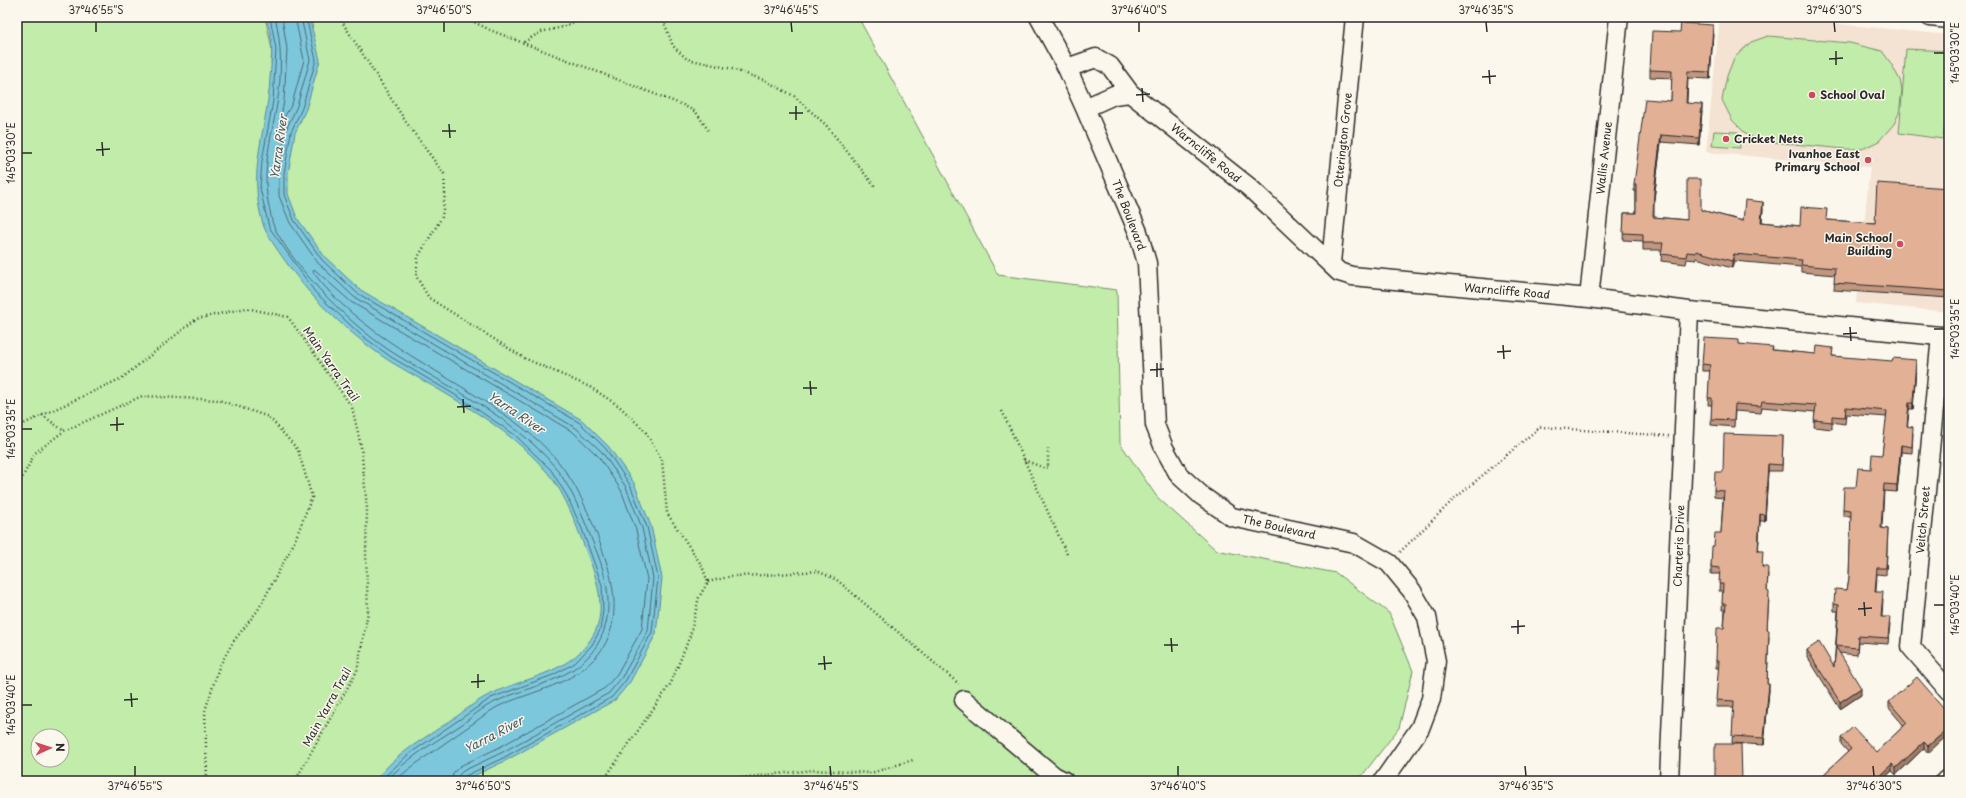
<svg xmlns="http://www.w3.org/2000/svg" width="1966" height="798" viewBox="0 0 1966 798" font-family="'Playpen Sans',sans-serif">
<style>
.built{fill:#f4e2d2}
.green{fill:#c1eca9;stroke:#768c6a;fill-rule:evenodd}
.water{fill:#7dc7dd;stroke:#5c8996}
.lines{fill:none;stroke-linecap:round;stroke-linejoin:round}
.shore{stroke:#4c6972;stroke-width:1}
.minor-casing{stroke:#2b2b2b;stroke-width:21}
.path{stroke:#2b2b2b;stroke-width:2.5;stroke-dasharray:1 3;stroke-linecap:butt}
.minor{stroke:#fbf7ec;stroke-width:18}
.wall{fill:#c29780;stroke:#2b2b2b}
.shaded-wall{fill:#9e7b68;stroke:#2b2b2b}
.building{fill:#e2b095;stroke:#2b2b2b}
.ticks{fill:none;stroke:#2b2b2b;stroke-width:1.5}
.poi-dot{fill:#d1495b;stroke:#fbf7ec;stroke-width:1.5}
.labels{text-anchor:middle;stroke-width:3;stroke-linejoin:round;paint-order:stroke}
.poi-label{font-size:11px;font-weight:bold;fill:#2b2b2b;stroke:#fbf7ec;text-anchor:start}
.street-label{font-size:11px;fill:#2b2b2b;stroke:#fbf7ec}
.water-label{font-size:12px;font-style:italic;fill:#445a60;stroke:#fbf7ec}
.neatline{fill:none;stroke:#2b2b2b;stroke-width:1.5}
.ticks-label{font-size:10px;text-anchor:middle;fill:#2b2b2b}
</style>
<rect width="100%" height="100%" fill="#fbf7ec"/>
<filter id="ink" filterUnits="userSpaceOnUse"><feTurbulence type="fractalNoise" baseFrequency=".025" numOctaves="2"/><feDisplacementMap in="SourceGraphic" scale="8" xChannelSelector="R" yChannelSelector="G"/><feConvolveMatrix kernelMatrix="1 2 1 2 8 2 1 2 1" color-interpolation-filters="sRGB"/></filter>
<g filter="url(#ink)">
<!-- built -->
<path class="built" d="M1720,17H1769L1949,35V312L1856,303L1870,167L1706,152Z"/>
<!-- green -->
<path class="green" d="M17,17H265L272,49L271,64L313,27L309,17H858L998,275L1117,290L1120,443L1157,497L1216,550L1336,573L1389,613L1413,671L1399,728L1358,781H17ZM38,736H62V760H38Z
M1768,36L1850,43L1882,51L1890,62L1900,80L1902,90L1899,113L1894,124L1879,141L1862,149H1845L1772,142L1748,136L1732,120L1722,100L1727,76L1734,58L1751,42Z
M1906,49L1949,51V95L1943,139L1899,133Z
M1714,131L1738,132L1740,148L1712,146Z"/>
<!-- water -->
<path class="water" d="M265,17H309L320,60L306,109L295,133L288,174V194L297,218L325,257L359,289L582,420L609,447L634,483L651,526L662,578L656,634L630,682L615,700L505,761L463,781H375C395,753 429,736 456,717C467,709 479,699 491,694C528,676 574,673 595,632C606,609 597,578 588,556C577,528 567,495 547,472C506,424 445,394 391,362C367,347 331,316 312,295C300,282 270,242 264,227C257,206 255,182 258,160C261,133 269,106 270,78C272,58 274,37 265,17Z"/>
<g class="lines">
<!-- shore -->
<path class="shore" d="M270,17L276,49L273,101L262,161L260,188L269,227L315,292L361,335L391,357L462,399L515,435L551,470L567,496L582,529L602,585L603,611L600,630L592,645L575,663L553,675L491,698L409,754L380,781
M275,17C282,45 282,75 277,104C271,140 261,170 269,207C271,213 271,221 274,227C297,272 352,327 395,354C448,387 514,417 555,467C575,492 586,526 598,555C609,584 614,618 597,645C575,681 530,685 495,702C483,707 472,717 461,725C435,742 407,758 386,781
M282,17L287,49L284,101L281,117L283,119L292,104L304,60L295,17
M301,17L310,60L297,106L286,130L279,174V196L290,223L318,263L354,297L576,428L602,452L626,487L642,528L653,578L648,631L622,677L609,693L501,753L463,771L459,775L458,781
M306,17L316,60L302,108L291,132L284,174V195L294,220L322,260L357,293L580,423L606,449L630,485L647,527L658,578L652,632L626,680L612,697L503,758L465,776L463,781
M394,781C417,762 441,746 465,729C476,722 486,713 497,707C533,690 574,686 600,652C619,627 616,592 607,564C597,532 581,490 560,464C543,442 519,424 496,409C435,367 358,333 313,272L314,269L351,302L573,432L598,456L621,490L636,530L647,579L642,629L617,674L605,688L498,748L460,766L453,773L452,781"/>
<!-- minor casing -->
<g class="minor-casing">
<path id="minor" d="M1039,17L1067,68L1085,108L1138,232L1147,263L1155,425L1164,448L1179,475L1202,496L1232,517L1354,543L1389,563L1412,591L1427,617L1436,661L1431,699L1420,728L1383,781
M1930,17L1949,19
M1067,68L1096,58L1110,66L1130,93L1249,187L1339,272L1352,276L1589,298L1689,311L1949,337
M1085,108L1114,95L1130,93
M1331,263L1355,17
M1589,298L1619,17
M1941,336L1911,647L1949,691
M964,700L1054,776L1064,781
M1669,781L1689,311
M1945,781L1949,778"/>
</g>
<!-- path -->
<path class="path" d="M339,17L406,122L444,174L445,193L442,217L418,257L416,276L429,298L524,358L590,387L619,406L645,431L662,460L667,513L702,566L708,582L699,597L690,636L671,683L603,781
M464,17L490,30L683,105L696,112L708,130
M662,17L673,46L687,59L732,69L764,80L794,96L826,125L876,188
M524,42L541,32L563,27L580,19L581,17
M1002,411L1067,554
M42,415L64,431
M17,427L122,378L196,319L246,308L288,317L352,407L361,446L367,508L366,554L368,612L357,671L295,781
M1024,460L1042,467L1048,468V448
M17,488L35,453L64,431L142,396L219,400L269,417L298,450L312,497L293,545L258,610L233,642L219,667L205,711L207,781
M1400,552L1452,501L1540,427L1669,436
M708,582L732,576L766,575L817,571L837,580L959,684
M710,781L814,770L871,773L913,760"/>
<!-- minor -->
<use href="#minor" class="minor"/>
</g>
<!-- wall -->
<path class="wall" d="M1680,32H1713L1710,79L1688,78L1687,103L1702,111L1699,145L1661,142L1654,199V217L1687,220L1701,210L1743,221L1763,209L1762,222L1800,226L1827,220L1875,223L1949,194L1946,238H1949V298L1834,290L1835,275L1801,272V267L1734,261L1732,268L1696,258V260L1687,259L1686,264L1661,261L1662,250H1643V241L1623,240L1624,213H1636V191H1634V184L1671,101L1672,78L1650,77V70Z
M1739,344L1773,350L1833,356L1916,367L1913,409H1909L1907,426L1913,433L1912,453L1901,452L1897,492L1884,491L1882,528L1888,529L1886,575L1877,574L1876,592L1883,599L1882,617L1890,624L1888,644L1858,642L1857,655L1839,653L1861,695L1840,709L1807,656V650L1834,667L1838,611H1834V604L1847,590L1849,578L1851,516H1843V509L1856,487L1882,455L1887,417L1846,414L1845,424L1832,422V429L1814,427L1815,412L1762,407L1761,413L1735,411L1734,427L1711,425L1712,405H1708L1710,371H1702V364Z
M1783,436L1782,471H1768L1765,521H1760L1758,551L1763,567L1768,574L1767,591L1769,598L1767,630L1769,637L1767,684L1769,690L1764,745L1732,743L1734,707H1716L1719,668H1716V661L1724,628L1725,610H1722L1723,591H1719L1720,574H1711V567L1714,546L1721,533L1723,498L1714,497V490L1723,472Z
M1949,597V608L1947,606V599Z
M1949,635V645L1947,643V636Z
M1889,702L1949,714L1928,753L1924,748L1896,775L1892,771L1881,781H1823V775L1848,752L1841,744V738L1876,752L1904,726L1889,708Z"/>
<!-- shaded-wall -->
<path class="shaded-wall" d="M1713,25V32L1710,79V72Z
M1702,104V111L1699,145V138Z
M1661,135V142L1654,199V192Z
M1949,188V194L1946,244V238Z
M1763,202V209L1761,229V222Z
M1734,254V261L1732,268V261Z
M1916,360V367L1913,409V403Z
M1909,403V409L1907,433V426Z
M1901,445V452L1897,492V485Z
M1768,464V471L1765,521V515Z
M1760,514V521L1758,557V551Z
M1769,684V690L1764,745V738Z
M1861,688V695L1840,709V702Z
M1949,728V734L1928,753V746Z
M1924,742V748L1896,775V768Z
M1892,764V771L1881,781H1874Z"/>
<!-- building -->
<path class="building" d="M1681,23L1713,25L1710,72L1688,71L1686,103L1702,104L1699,138L1661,135L1654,192L1653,217L1687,220V179H1701V210L1743,221L1745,200L1763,202L1761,222L1800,226L1801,207L1827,209L1826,220L1875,223L1877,183L1949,188L1946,238H1949V291L1834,283L1835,268L1801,265L1802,260L1734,254L1732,261L1696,251V253L1687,252L1686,257L1661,254L1663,243H1643V234L1623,233L1624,213H1636V184H1634L1645,99L1671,101L1672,71L1650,70L1652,31L1680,32Z
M1704,338L1739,340V344L1773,347L1772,350L1816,354L1817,346L1833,348L1832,356L1892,361L1893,358L1916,360L1913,403H1909L1907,426L1913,427L1912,447L1901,445L1897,485L1884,484L1881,528L1888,529L1886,568H1877L1875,592H1883L1881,617H1890L1888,638L1858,636L1857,648L1836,646L1839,605L1834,604L1835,589L1847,590L1849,578L1851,510L1843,509L1844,487H1856L1858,468L1871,469L1872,454L1882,455L1887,411L1846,407L1845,417L1832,416V422L1814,420L1816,405L1762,401L1761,406L1735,404L1734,420L1711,419L1712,398H1708L1710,365L1702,364Z
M1724,434L1783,436L1782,465L1768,464L1765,515L1760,514L1758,551H1763L1762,567H1768L1767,591L1769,592L1767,630H1769L1767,684H1769L1764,738L1732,736L1734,701L1716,700L1719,661H1716L1717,628H1724L1726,604H1722L1723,584H1719L1720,568L1711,567L1712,546H1714L1715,533H1721L1724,491L1714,490L1715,472H1723Z
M1819,642L1834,667L1836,647L1861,688L1840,702L1807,650Z
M1917,677L1949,714V728L1928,746L1924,742L1896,768L1892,764L1874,781H1828L1823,775L1851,749L1841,738L1853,727L1876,752L1907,723L1889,702Z
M1715,744H1741L1742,781H1715Z"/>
</g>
<!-- ticks -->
<path class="ticks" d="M96,22V32M444,22V32M791,22L792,32M1139,22V32M1486,22L1487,32M1834,22L1835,32M1836,51V65M1934,53H1944M1829,59L1843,58M1489,70L1490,84M1482,77L1496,76M1142,88L1143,102M1136,95L1150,94M796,106V120M789,113H803M449,124L450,138M442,131H456M102,142L103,156M96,150L110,149M22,153H32M1850,327L1851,341M1934,329H1944M1843,334L1857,333M1503,345L1504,359M1497,352L1511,351M1157,363V377M1150,370L1164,369M810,381L811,395M803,388H817M463,399L464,413M457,407L471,406M117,417V431M110,425L124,424M22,429H32M1864,602L1865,616M1934,605H1944M1858,609L1872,608M1518,620V634M1511,627L1525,626M1171,638L1172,652M1164,645H1178M824,656L825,670M818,664L832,663M478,674V688M471,682L485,681M131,693L132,707M124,700L138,699M22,705H32M135,766V776M483,766V776M830,766L831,776M1178,766V776M1525,766L1526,776M1873,766L1874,776"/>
<!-- markers -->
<g class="poi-dot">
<circle cx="1812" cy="95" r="4"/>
<circle cx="1726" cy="139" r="4"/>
<circle cx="1868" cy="160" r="4"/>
<circle cx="1900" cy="244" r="4"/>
</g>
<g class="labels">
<!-- poi labels -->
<g class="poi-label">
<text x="1820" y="99">School Oval</text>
<text x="1734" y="143">Cricket Nets</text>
<text x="1860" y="158" text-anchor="end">Ivanhoe East<tspan x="1860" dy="13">Primary School</tspan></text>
<text x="1892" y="242" text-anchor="end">Main School<tspan x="1892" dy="13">Building</tspan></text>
</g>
<!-- street labels -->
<g class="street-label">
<text transform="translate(1343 140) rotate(-84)" y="4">Otterington Grove</text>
<text transform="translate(1206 153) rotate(39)" y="4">Warncliffe Road</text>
<text transform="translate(1604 158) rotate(-84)" y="4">Wallis Avenue</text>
<text transform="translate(1129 215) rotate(69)" y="4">The Boulevard</text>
<text transform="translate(1507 291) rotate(5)" y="4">Warncliffe Road</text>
<text transform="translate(331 364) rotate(55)" y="4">Main Yarra Trail</text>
<text transform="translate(1923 520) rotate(-85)" y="4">Veitch Street</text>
<text transform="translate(1279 527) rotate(13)" y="4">The Boulevard</text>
<text transform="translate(1679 546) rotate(-88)" y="4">Charteris Drive</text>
<text transform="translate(327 707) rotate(-61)" y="4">Main Yarra Trail</text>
</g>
<!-- water labels -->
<g class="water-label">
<text transform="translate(279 147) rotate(-82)" y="4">Yarra River</text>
<text transform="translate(516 413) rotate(34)" y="4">Yarra River</text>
<text transform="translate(494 735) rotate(-28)" y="4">Yarra River</text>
</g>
</g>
<!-- margin -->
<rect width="1966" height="798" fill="none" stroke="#fbf7ec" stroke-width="44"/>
<!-- north arrow -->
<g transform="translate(50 748) rotate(87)"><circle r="19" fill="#fbf7ec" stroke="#a8a59f"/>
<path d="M0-3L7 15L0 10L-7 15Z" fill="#d1495b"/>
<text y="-6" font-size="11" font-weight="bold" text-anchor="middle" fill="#2b2b2b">N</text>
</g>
<rect x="22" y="22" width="1922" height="754" class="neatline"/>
<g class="ticks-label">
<text x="96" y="14">37°46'55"S</text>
<text x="444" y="14">37°46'50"S</text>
<text x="791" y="14">37°46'45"S</text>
<text x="1139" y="14">37°46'40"S</text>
<text x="1486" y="14">37°46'35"S</text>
<text x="1834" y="14">37°46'30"S</text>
<text transform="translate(1955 53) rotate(-90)" y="4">145°03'30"E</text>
<text transform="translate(11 153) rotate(-90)" y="4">145°03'30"E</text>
<text transform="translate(1955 329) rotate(-90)" y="4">145°03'35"E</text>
<text transform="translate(11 429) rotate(-90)" y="4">145°03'35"E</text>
<text transform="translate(1955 605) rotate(-90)" y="4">145°03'40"E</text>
<text transform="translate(11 705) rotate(-90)" y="4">145°03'40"E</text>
<text x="135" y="790">37°46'55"S</text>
<text x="483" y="790">37°46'50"S</text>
<text x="831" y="790">37°46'45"S</text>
<text x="1178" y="790">37°46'40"S</text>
<text x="1526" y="790">37°46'35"S</text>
<text x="1874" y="790">37°46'30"S</text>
</g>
</svg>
